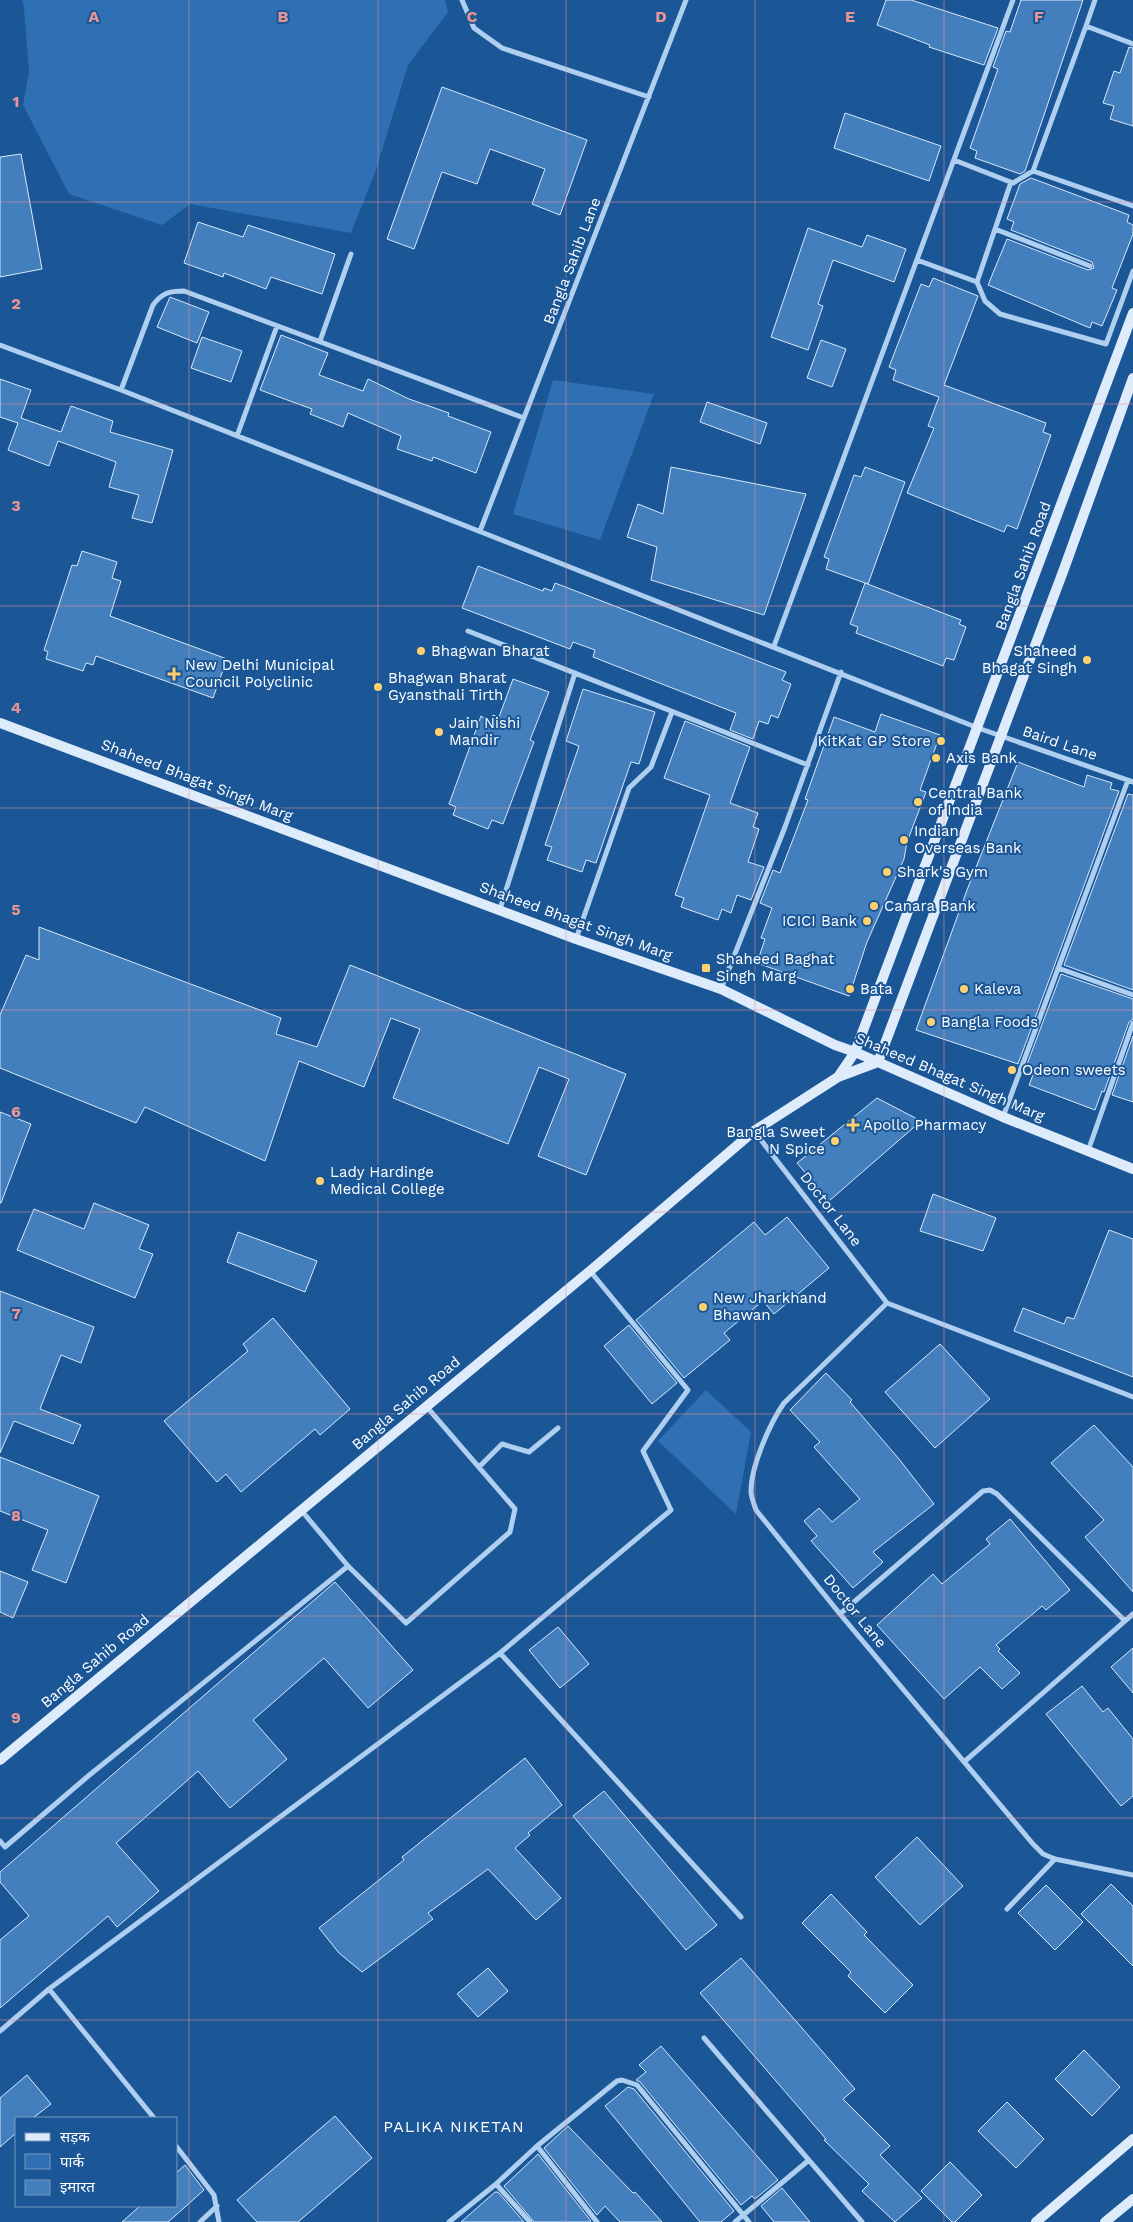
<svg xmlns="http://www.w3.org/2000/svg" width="1133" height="2222" viewBox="0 0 1133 2222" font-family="'Work Sans','Noto Sans Devanagari',sans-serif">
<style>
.green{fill:#2f70b4}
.building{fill:#447fbd;stroke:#d6e8fb}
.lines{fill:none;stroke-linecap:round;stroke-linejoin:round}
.street{stroke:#afcff0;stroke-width:5}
.secondary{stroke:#ddebfb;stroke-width:10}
.grid{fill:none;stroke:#ea9494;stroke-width:1;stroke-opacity:0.55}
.poi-dot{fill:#ffd06e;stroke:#1b5696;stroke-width:2}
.labels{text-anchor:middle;stroke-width:4;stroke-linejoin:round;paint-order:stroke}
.street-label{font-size:15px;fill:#fff;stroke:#1b5696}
.poi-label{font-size:15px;fill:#fff;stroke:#1b5696;text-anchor:start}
.neighbourhood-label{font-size:16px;letter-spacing:1px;fill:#fff;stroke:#1b5696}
.grid-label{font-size:16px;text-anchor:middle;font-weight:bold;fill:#ea9494;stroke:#1b5696;stroke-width:4;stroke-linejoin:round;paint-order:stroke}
</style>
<rect width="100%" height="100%" fill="#1b5696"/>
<!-- green -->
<path class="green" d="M22,0H445L448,12L408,65L375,173L351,233L190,204L162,225L69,194L23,105L29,72L24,8Z
M553,380L654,394L600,540L513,514Z
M706,1390L751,1432L736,1514L658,1441Z"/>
<!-- building -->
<path class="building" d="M886,0H911L998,28L984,65L929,47L930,45L877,25Z
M1021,0H1083L1025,171L1020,174L975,158L977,151L970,148L998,69L993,67L1006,31L1010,32Z
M1129,47L1133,48V126L1110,119L1114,106L1103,103L1114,71L1120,73Z
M442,87L587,140L560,215L532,204L545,169L490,149L477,184L442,172L414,249L387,239Z
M845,113L941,146L929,181L834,148Z
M21,154L42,269L0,277V157Z
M1031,178L1129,215L1127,222L1133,225V234L1112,288L1117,290L1102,326L1092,322L1090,328L988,285L1007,239L1088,270L1094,268L1092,262L1011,230L1014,222L1007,219L1020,184Z
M198,222L243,237L248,225L335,254L322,294L271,277L266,289L224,273L223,277L184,263Z
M808,228L862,247L867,235L906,249L894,282L833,260L818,304L823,306L808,350L771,337Z
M933,278L978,296L944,385L1046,423L1043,432L1051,435L1017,529L1007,525L1004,532L907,493L934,428L928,426L939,397L893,380L896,370L889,367L921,284L929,287Z
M170,297L209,312L197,343L157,327Z
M281,335L328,353L319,375L363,391L368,379L409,399L449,413L448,416L491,432L476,473L433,457L432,461L397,449L401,436L348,413L343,427L310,414L312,409L260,390Z
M202,337L242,351L231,382L191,368Z
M821,340L846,349L832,387L807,378Z
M0,379L31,390L21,418L61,432L71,406L113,421L110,432L173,450L152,523L132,518L139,495L109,487L116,462L58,441L49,466L8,450L18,423L0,417Z
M707,402L767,423L760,444L700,422Z
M671,467L806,494L764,615L651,580L657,547L627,537L638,504L663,514Z
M865,467L905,482L868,584L826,569L829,559L824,557L854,475L861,477Z
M82,551L117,562L112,578L121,581L110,616L227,659L213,698L96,656L93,665L86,663L83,671L46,659L48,652L44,650L72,565L77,566Z
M478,566L543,591L544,588L552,591L555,583L786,672L782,680L791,684L778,718L771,715L768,724L759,721L753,739L730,730L736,713L593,657L595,650L573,642L570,649L462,608Z
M865,583L961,620L959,624L966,627L954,660L946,658L943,666L856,633L858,627L850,624Z
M513,679L549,692L530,740L534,742L503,824L492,820L488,829L453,815L456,807L449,804L481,716L490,721L493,715L499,717Z
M583,689L655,712L639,764L631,762L596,863L586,860L582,872L547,860L552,847L545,845L579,746L566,741Z
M881,714L940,735L920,790L926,792L907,842L904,859L867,942L849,996L757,963L765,939L761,938L772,908L760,903L773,870L780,873L808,800L805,799L834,717L875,732Z
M685,721L750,747L730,803L758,813L753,827L759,829L748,862L764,867L751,900L737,895L731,913L722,909L718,920L681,907L684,898L675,895L710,795L664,778Z
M1018,762L1084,787L1087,775L1112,783L1110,789L1119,791L1018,1064L916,1030L967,890Z
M1128,794L1133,795V990L1064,965Z
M39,927L281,1018L276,1034L317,1047L350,965L626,1074L586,1175L538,1156L569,1079L539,1067L508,1144L393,1098L420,1029L391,1018L364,1087L299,1061L265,1161L145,1107L136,1123L0,1068V1015L26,955L39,960Z
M1061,974L1133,999V1019L1129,1022L1104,1092L1102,1091L1095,1110L1029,1085L1035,1070L1026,1067Z
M1133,1036V1102L1112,1095Z
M877,1098L921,1121L829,1201L797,1163Z
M0,1112L31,1124L1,1203H0Z
M933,1194L996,1218L983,1251L920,1231Z
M94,1203L149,1225L139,1249L153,1254L135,1298L17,1250L34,1209L84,1229Z
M787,1217L829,1268L774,1314L763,1301L724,1333L730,1340L684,1378L636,1320L754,1222L765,1235Z
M1109,1230L1133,1239V1377L1014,1331L1023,1308L1064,1324L1067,1317L1074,1319Z
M238,1232L317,1261L305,1292L227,1262Z
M0,1291L94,1327L81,1363L61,1355L40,1409L81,1425L73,1444L14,1421L0,1453Z
M273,1318L350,1409L320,1435L315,1429L241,1492L226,1474L217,1482L164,1421L248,1351L243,1344Z
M629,1325L677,1383L652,1404L604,1346Z
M940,1344L990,1399L935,1448L885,1392Z
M826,1373L852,1400L850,1402L899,1459L934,1504L873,1552L883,1562L853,1588L811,1541L817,1536L804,1521L819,1508L832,1522L860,1499L814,1447L820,1442L790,1410Z
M1094,1425L1133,1467V1592L1085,1537L1104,1520L1051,1463Z
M0,1457L99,1496L66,1583L32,1570L48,1530L0,1511Z
M1010,1519L1070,1590L1046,1610L1042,1606L996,1645L1000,1649L998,1651L1020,1673L1002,1689L980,1667L944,1699L877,1625L933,1574L942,1584L990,1544L986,1539Z
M0,1571L28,1582L13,1618L0,1612Z
M335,1582L413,1670L368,1708L324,1658L253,1720L287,1759L230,1808L198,1771L116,1843L159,1891L117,1927L108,1916L0,2008V1940L29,1916L0,1882V1872Z
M558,1627L589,1664L560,1688L529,1650Z
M1133,1648V1693L1111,1667Z
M1082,1686L1103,1712L1108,1708L1133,1739V1796L1121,1806L1046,1714Z
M525,1758L562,1805L528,1833L530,1835L515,1848L561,1898L536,1920L488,1869L428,1913L433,1919L362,1972L339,1953L319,1928L404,1860L402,1857Z
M604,1791L717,1925L686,1950L573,1816Z
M917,1837L963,1886L920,1925L875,1877Z
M1111,1884L1133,1906V1966L1081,1914Z
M1046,1885L1083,1922L1055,1950L1018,1913Z
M831,1894L867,1932L864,1935L913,1985L885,2013L848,1976L851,1972L802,1923Z
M741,1958L855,2089L843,2099L890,2146L880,2155L922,2198L895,2222L862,2191L869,2184L824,2140L826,2139L700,1993Z
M488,1968L508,1991L478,2017L457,1994Z
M661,2046L778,2180L755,2199L752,2196L741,2205L640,2082L636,2080L646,2072L639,2065Z
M1084,2050L1120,2087L1092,2116L1055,2079Z
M27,2075L51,2104L33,2118H16V2133L0,2147V2098Z
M628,2087L634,2089L734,2211L721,2222H700L605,2106Z
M1007,2102L1044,2139L1016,2168L978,2131Z
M335,2116L372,2158L298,2222H257L237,2200Z
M568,2126L633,2193L635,2192L662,2222H620L605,2206L597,2215L544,2148Z
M538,2154L591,2221L589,2222H534L504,2186Z
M950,2162L982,2195L955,2222H952L921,2191Z
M185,2165L204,2190L176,2215L168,2222H122L140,2206H176V2173Z
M782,2188L810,2222H774L761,2206Z
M495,2192H498L524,2222H461Z"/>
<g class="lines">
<!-- street -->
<path class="street" d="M462,0L474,28L502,48L649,97
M1086,26L1095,0
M954,160L1013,183L1033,171L1086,26L1133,44
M1033,171L1133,206
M995,229L1090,266
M917,260L977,282L985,301L1000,314L1106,344L1133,271
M977,282L1011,182
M320,341L351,254
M0,345L121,390L978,728L1133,782
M121,390L153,305C162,293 169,291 184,291L524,418
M237,436L277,326
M480,531L686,0
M468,631L808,765
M774,646L1013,0
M500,909L575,673
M576,939L629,788L651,767L672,712
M1058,968L1133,995
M721,989L785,827L841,672
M1003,1117L1128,780
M754,1131L887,1303L1133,1397
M1088,1151L1133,1023
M887,1303L784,1403C770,1423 751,1466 751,1491C751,1497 754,1504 756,1510L840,1614L1033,1844L1043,1854L1055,1859L1133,1875
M479,1467L502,1444L529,1452L558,1428
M301,1510L348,1566L406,1623L510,1532L515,1509L426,1406
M840,1614L983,1491L990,1490L997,1494L1125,1621
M500,1653L741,1917
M964,1762L1133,1614
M0,1841L5,1847L87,1777L348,1566
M1007,1909L1055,1859
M49,1989L154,2118
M0,2031L49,1989L500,1653L671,1510L643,1451L688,1390L590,1271
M704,2038L862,2222
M176,2146L214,2195L219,2222
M537,2146L597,2222
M496,2184L530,2222
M200,2222L217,2206
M449,2222L496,2184L537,2146L617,2081L622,2080L637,2085L749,2222
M735,2222L809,2160"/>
<!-- secondary -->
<path class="secondary" d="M1133,313L855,1052L838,1077L878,1062L1064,569L1133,378
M0,723L576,939L721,989L835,1045L855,1052L1003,1117L1133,1169
M0,1760L590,1271L754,1131L838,1077
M1036,2222L1133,2139
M1105,2222L1133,2199"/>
</g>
<!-- grid -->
<path class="grid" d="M189,0V2222M378,0V2222M566,0V2222M755,0V2222M944,0V2222M0,202H1133M0,404H1133M0,606H1133M0,808H1133M0,1010H1133M0,1212H1133M0,1414H1133M0,1616H1133M0,1818H1133M0,2020H1133"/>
<!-- markers -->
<g class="poi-dot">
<circle cx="421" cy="651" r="5"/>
<circle cx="1087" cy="660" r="5"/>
<path d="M171.5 666.5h5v5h5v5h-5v5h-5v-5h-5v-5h5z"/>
<circle cx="378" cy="687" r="5"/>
<circle cx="439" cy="732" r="5"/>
<circle cx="941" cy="741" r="5"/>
<circle cx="936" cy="758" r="5"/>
<circle cx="918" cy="802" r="5"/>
<circle cx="904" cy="840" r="5"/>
<circle cx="887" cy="872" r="5"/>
<circle cx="874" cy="906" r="5"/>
<circle cx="867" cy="921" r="5"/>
<rect x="701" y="963" width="10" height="10" rx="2.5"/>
<circle cx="850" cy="989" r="5"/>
<circle cx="964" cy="989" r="5"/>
<circle cx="931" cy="1022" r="5"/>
<circle cx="1012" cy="1070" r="5"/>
<path d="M850.5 1117.5h5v5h5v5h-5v5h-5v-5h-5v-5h5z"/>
<circle cx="835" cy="1141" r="5"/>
<circle cx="320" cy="1181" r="5"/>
<circle cx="703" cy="1307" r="5"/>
</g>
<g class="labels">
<!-- street labels -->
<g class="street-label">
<text transform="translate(572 261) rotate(-69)" y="5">Bangla Sahib Lane</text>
<text transform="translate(1023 566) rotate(-70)" y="5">Bangla Sahib Road</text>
<text transform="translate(1060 743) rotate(19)" y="5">Baird Lane</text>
<text transform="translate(197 780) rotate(21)" y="5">Shaheed Bhagat Singh Marg</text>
<text transform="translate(576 921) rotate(20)" y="5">Shaheed Bhagat Singh Marg</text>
<text transform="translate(950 1077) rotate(23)" y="5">Shaheed Bhagat Singh Marg</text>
<text transform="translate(831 1209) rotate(52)" y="5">Doctor Lane</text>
<text transform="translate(406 1403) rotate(-40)" y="5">Bangla Sahib Road</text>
<text transform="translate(855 1611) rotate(51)" y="5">Doctor Lane</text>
<text transform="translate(95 1661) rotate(-40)" y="5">Bangla Sahib Road</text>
</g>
<!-- poi labels -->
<g class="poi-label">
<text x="431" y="656">Bhagwan Bharat</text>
<text x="1077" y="656" text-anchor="end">Shaheed<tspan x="1077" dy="17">Bhagat Singh</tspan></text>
<text x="185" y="670">New Delhi Municipal<tspan x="185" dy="17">Council Polyclinic</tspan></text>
<text x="388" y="683">Bhagwan Bharat<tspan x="388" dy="17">Gyansthali Tirth</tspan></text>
<text x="449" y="728">Jain Nishi<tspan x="449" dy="17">Mandir</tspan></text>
<text x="931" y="746" text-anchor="end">KitKat GP Store</text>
<text x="946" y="763">Axis Bank</text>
<text x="928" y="798">Central Bank<tspan x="928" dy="17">of India</tspan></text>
<text x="914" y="836">Indian<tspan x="914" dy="17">Overseas Bank</tspan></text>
<text x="897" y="877">Shark's Gym</text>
<text x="884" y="911">Canara Bank</text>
<text x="857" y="926" text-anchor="end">ICICI Bank</text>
<text x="716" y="964">Shaheed Baghat<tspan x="716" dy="17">Singh Marg</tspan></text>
<text x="860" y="994">Bata</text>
<text x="974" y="994">Kaleva</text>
<text x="941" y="1027">Bangla Foods</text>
<text x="1022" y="1075">Odeon sweets</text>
<text x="863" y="1130">Apollo Pharmacy</text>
<text x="825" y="1137" text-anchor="end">Bangla Sweet<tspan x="825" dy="17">N Spice</tspan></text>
<text x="330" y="1177">Lady Hardinge<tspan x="330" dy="17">Medical College</tspan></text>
<text x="713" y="1303">New Jharkhand<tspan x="713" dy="17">Bhawan</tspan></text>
</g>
<!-- neighbourhood labels -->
<g class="neighbourhood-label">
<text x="454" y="2132">PALIKA NIKETAN</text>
</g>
</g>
<g class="grid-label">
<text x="94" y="22">A</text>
<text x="283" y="22">B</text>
<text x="472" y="22">C</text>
<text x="661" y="22">D</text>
<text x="850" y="22">E</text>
<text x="1039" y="22">F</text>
<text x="16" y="107">1</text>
<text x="16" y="309">2</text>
<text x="16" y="511">3</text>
<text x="16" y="713">4</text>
<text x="16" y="915">5</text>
<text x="16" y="1117">6</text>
<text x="16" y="1319">7</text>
<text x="16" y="1521">8</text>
<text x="16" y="1723">9</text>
</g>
<!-- legend -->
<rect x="15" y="2117" width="162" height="90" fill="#1b5696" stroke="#769ac0"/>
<rect x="25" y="2133" width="25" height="8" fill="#ddebfb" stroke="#769ac0"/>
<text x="60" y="2142" font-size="15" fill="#ffffff">सड़क</text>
<rect x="25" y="2154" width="25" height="15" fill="#2f70b4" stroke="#769ac0"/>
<text x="60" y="2167" font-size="15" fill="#ffffff">पार्क</text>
<rect x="25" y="2180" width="25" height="15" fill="#447fbd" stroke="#769ac0"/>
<text x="60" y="2192" font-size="15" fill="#ffffff">इमारत</text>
</svg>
